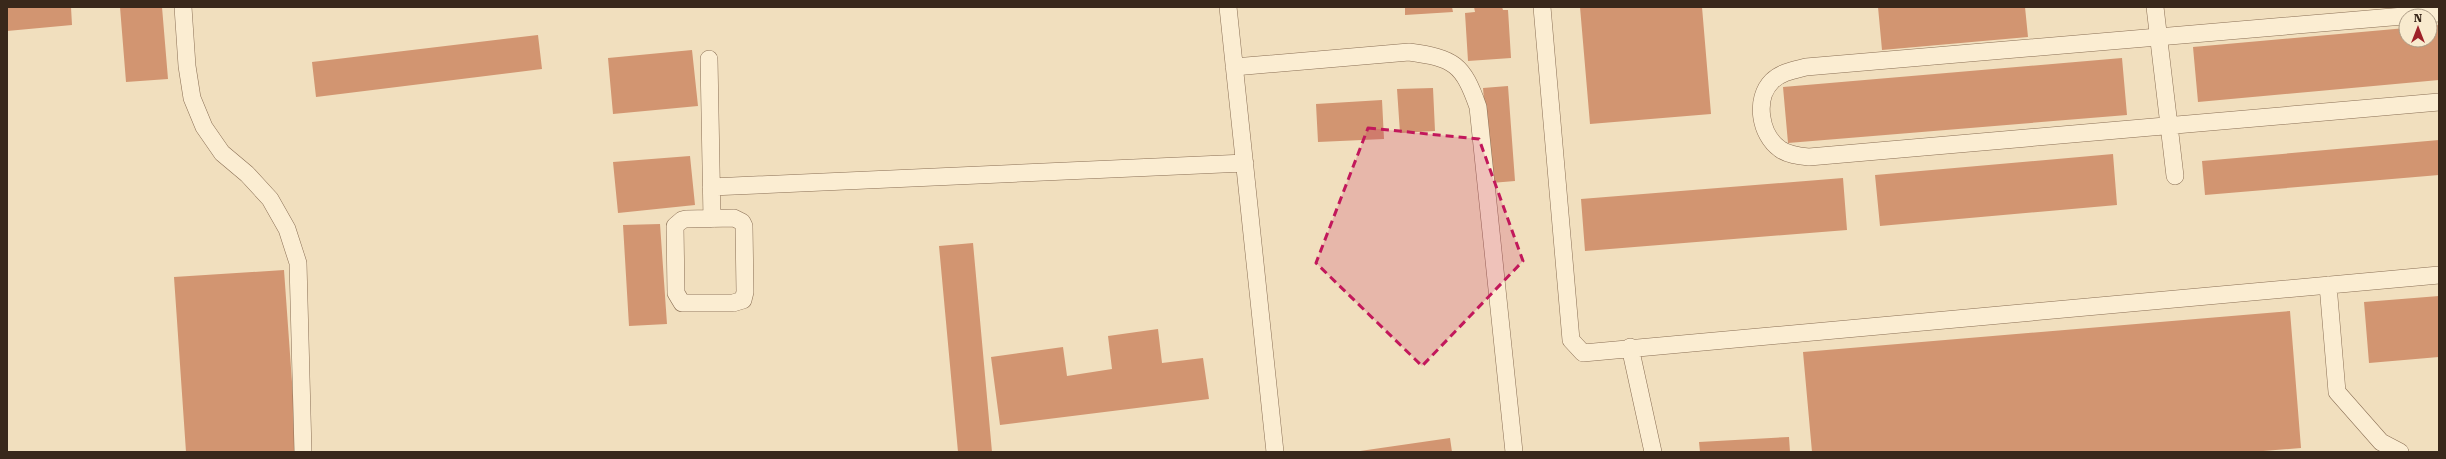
<svg xmlns="http://www.w3.org/2000/svg" width="2446" height="459" viewBox="0 0 2446 459" font-family="'Roboto Serif',serif">
<style>
.building{fill:#d29571}
.lines{fill:none;stroke-linecap:round;stroke-linejoin:round}
.lane-casing{stroke:#8a6f55;stroke-width:18}
.lane{stroke:#fbedd2;stroke-width:17}
.marked{fill:#c2185b;fill-opacity:0.2;stroke:#c2185b;stroke-width:3;stroke-dasharray:8 5;stroke-linejoin:round}
</style>
<rect width="100%" height="100%" fill="#f1dfbe"/>
<!-- building -->
<path class="building" d="M7,7H71L72,25L7,31Z
M120,7H162L168,79L126,82Z
M1405,7H1452L1453,12L1405,15Z
M1474,7H1502L1503,10H1508L1511,58L1468,61L1465,13L1475,12Z
M1580,7H1702L1711,114L1590,124Z
M1878,7H2025L2028,37L1882,50Z
M2439,25V80L2198,102L2193,47L2406,28V40H2430V26Z
M538,35L542,69L316,97L312,62Z
M692,50L698,106L613,114L608,58Z
M2122,58L2127,115L1788,143L1783,87Z
M1508,86L1515,181L1491,183L1483,88Z
M1433,88L1435,131L1400,133L1397,89Z
M1382,100L1384,139L1318,142L1316,104Z
M2439,140V175L2205,195L2202,161Z
M2113,154L2117,205L1880,226L1875,175Z
M690,156L695,205L618,213L613,162Z
M1843,178L1847,230L1585,251L1581,199Z
M660,224L667,324L629,326L623,225Z
M973,243L992,452H958L939,246Z
M284,270L297,452H186L174,277Z
M2439,296V357L2369,363L2364,302Z
M2290,311L2301,448L2251,452H1812L1803,352Z
M1158,329L1162,363L1203,358L1209,399L1000,425L991,357L1063,347L1067,376L1112,369L1108,336Z
M1789,437L1790,452H1700L1699,442Z
M1450,438L1452,452H1361L1360,451Z"/>
<g class="lines">
<!-- lane casing -->
<g class="lane-casing">
<path id="lane" d="M183,7L187,66L192,98L204,127L222,153L247,174L270,199L287,229L298,263L303,452
M1228,7L1275,452
M1542,7L1571,340L1583,353L2439,275
M2155,7L2175,176
M2439,13L1806,67C1794,70 1781,72 1772,81C1754,99 1760,135 1780,149C1788,155 1799,156 1809,157L2439,102
M709,59L712,219
M1234,67L1409,52C1454,58 1463,64 1478,107L1514,452
M711,187L1245,163
M734,218L742,222L744,226L745,292L743,300L733,303H682L676,293L675,226L682,220L686,219Z
M2328,285L2337,392L2381,442L2400,452
M1630,347L1653,452"/>
</g>
<!-- lane -->
<use href="#lane" class="lane"/>
</g>
<!-- marked area -->
<path class="marked" d="M1368,128L1479,139L1523,261L1422,366L1316,263Z"/>
<!-- border -->
<rect width="2446" height="459" fill="none" stroke="#39281b" stroke-width="16"/>
<!-- north arrow -->
<g transform="translate(2418 28)"><circle r="19" fill="#f8eace" stroke="#ac9c86"/>
<path d="M0-3L7 15L0 10L-7 15Z" fill="#9e2128"/>
<text y="-6" font-size="11" font-weight="bold" text-anchor="middle" fill="#39281b">N</text>
</g>
</svg>
